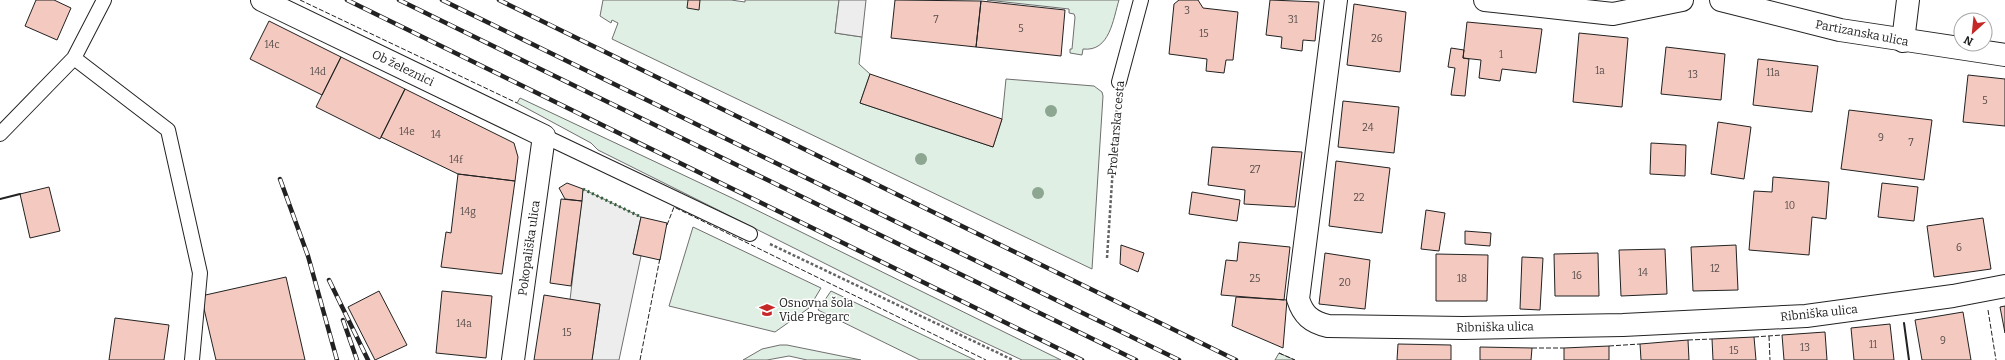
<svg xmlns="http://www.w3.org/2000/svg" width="2005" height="360" viewBox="0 0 2005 360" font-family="Bitter,serif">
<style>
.green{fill:#e0efe3;stroke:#6f6f6f}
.parking{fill:#ededed;stroke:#6f6f6f}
.building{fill:#f3c9c0;stroke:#222}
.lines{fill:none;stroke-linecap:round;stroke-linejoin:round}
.service-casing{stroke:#222;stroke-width:16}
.minor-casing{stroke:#222;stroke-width:24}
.tertiary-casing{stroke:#222;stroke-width:24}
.path{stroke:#646464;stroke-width:2.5;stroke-dasharray:3 2;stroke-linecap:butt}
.service{stroke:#fff;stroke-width:14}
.minor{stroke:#fff;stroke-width:22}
.tertiary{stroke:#fff;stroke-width:22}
.rail-casing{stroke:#222;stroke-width:4.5}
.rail{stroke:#fff;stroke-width:3;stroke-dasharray:9;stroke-linecap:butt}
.hedge{stroke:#2f5e38;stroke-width:3;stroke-dasharray:2 3;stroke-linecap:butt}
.fence{stroke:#222;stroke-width:1;stroke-dasharray:5 2;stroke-linecap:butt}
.wall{stroke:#222;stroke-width:2}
.tree{fill:#8da692}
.labels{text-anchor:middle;stroke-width:3;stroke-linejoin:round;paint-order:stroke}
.number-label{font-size:10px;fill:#564c4a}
.street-label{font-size:12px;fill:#222;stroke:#fff}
.poi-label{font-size:12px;fill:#222;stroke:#fff;text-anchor:start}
</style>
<rect width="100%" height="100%" fill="#fff"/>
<!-- green -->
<path class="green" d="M603,0H731L745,2V0H839L835,33L862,37L859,64L870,74L860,103L993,147L1002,119L1006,79L1094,86L1102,92L1103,96L1092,269L612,39L618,23L612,20L611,23L600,16Z
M987,0H1119C1113,19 1110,52 1083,49L1082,55L1070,53V49H1072L1075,17L1074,14L1069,13V9Z
M520,98L732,198L1061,360H1022L962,332L598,150L591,143L517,103Z
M693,227L821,288L809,308L775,332L669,306Z
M831,291L975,360H920L818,310Z
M780,345H787L861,360H807L789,356L767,360H743L762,349Z
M1279,353L1295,360H1275Z"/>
<!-- parking -->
<path class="parking" d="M839,0H866L862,37L835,33Z
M583,189L641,217L633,254L641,256L619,360H592L600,304L570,300Z"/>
<!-- building -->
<path class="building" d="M36,0H54L71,8L57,40L25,26Z
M688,0H700L699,10L687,8Z
M895,0L981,1L976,47L891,38Z
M1179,0H1198L1203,8L1238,12L1233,60H1226L1224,73L1206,71L1207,59L1169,54L1174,4Z
M1270,0L1319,2L1315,41L1303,40L1302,51L1281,48L1282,37L1266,35Z
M981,1L1065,10L1061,56L976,47Z
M1354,4L1406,12L1400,72L1347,65Z
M269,21L341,57L322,95L250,59Z
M1467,22L1542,29L1536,73L1502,69L1500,81L1479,78L1481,60L1463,58Z
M1579,33L1628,38L1622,107L1573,102Z
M1666,47L1725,54L1721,100L1661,94Z
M1451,48L1464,50L1463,58L1469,59L1465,96L1451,95L1455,68L1448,67Z
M341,57L405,89L380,139L316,107Z
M1758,59L1818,66L1812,112L1753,105Z
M870,74L1002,119L993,147L860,103Z
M1968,75L2005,79V126L1963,122Z
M405,89L514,143L518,157L515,181L458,174L381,137Z
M1343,101L1399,107L1394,153L1338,147Z
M1849,110L1932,120L1924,180L1841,169Z
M1718,122L1751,127L1744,179L1711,174Z
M1651,143L1686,145L1685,176L1650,174Z
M1212,147L1302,152L1295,207L1244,204L1245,190L1208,185Z
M1336,161L1390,168L1382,233L1329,226Z
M458,174L515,181L502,274L441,267L446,232L451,233Z
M1773,177L1829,182L1826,219L1812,217L1809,255L1749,250L1754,191L1772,192Z
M567,183L583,189L582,201L565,199L559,188Z
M1882,183L1918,187L1914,221L1878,217Z
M49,187L60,231L30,238L20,194Z
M1192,192L1240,200L1237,221L1189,214Z
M561,199L582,201L571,286L550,283Z
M1426,210L1445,213L1439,251L1421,249Z
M641,217L667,223L660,260L633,254Z
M1983,218L1991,269L1934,277L1927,226Z
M1465,231L1491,233L1490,246L1465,244Z
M1239,242L1290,247L1284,300L1221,295L1226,260L1237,261Z
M1121,245L1144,253L1138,272L1120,264Z
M1736,245L1738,290L1693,291L1691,247Z
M1665,249L1667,294L1621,296L1619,250Z
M1325,253L1370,260L1365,309L1319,304Z
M1598,253L1599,296H1555L1554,254Z
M1436,254L1488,255L1487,301H1436Z
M1522,257L1543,258L1540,310L1520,309Z
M286,277L305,360H216L201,296Z
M379,291L407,345L375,360L348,307Z
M442,291L492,296L486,358L436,353Z
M544,295L600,304L592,360H534Z
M1236,297L1287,300L1283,348L1232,326Z
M2005,306V333L2000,307Z
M1963,312L1971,360H1922L1915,320Z
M115,318L169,325L164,360H109Z
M1890,324L1894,360H1854L1851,328Z
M1825,332L1827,360H1784L1782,335Z
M1754,337L1756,360H1713L1712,339Z
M1688,340L1689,360H1641L1640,344Z
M1398,344L1451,345V360H1397Z
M1609,346V360H1564V348Z
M1480,347L1532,348L1531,360H1480Z"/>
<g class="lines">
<!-- service casing -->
<g class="service-casing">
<path id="service" d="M74,58L168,130L200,273L192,360
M1119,82L1141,0
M0,134L74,58L104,0
M544,136L750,234"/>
</g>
<!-- minor casing -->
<g class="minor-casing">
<path id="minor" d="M262,0L544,136L513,360
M1336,0L1298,299C1303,315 1311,322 1328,326L1463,328L1623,325L1806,316L1953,296L2005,286
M1485,0L1613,14L1682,0
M1903,41L1908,0"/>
</g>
<!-- tertiary casing -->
<g class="tertiary-casing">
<path id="tertiary" d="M1721,0L1840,30L2005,55"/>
</g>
<!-- path -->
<path class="path" d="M770,244L1013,360
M1107,258L1117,105"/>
<!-- service -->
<use href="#service" class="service"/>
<!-- minor -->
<use href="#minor" class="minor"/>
<!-- tertiary -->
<use href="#tertiary" class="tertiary"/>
<!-- rail casing -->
<g class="rail-casing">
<path id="rail" d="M347,0L1082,360
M399,0L1136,360
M442,0L1179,360
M499,0L1236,360
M280,179L308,256L337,360
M329,280L368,360
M343,320L357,360"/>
</g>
<!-- rail -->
<use href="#rail" class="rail"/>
<!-- hedge -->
<path class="hedge" d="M583,189L641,217"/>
<!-- fence -->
<path class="fence" d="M300,0L517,103
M667,225L674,207L986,360
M1988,310L1996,360
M1769,336L1770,360
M1754,337L1782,335
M1688,340L1712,339
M1609,346L1640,344
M1532,348H1564
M1279,353L1295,360
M640,360L660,258"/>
<!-- wall -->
<path class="wall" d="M0,199L20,194
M1904,323L1909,360"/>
</g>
<!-- trees -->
<g class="tree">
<circle cx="1051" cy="111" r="6"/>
<circle cx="921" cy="159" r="6"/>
<circle cx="1038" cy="193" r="6"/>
</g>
<!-- icons -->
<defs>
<g id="school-bare" transform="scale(1.2)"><path d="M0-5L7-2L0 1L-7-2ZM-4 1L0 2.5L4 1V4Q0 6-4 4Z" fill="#c62828" stroke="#fff" stroke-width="2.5" paint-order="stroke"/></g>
</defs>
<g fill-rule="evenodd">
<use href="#school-bare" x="767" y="310"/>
</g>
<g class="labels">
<!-- number labels -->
<g class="number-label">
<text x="1187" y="14">3</text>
<text x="936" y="23">7</text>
<text x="1293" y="23">31</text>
<text x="1021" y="32">5</text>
<text x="1204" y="37">15</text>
<text x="1377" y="42">26</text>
<text x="272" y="48">14c</text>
<text x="1501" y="58">1</text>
<text x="1600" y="74">1a</text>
<text x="318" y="75">14d</text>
<text x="1773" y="76">11a</text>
<text x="1693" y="78">13</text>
<text x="1985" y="104">5</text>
<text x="1368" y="131">24</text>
<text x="407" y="135">14e</text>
<text x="436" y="138">14</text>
<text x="1881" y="141">9</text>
<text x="1911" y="146">7</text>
<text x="456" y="163">14f</text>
<text x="1255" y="173">27</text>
<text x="1359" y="201">22</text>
<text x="1790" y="209">10</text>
<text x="468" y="215">14g</text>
<text x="1959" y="251">6</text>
<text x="1715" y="272">12</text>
<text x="1643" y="276">14</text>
<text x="1577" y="279">16</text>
<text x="1255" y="282">25</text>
<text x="1462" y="282">18</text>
<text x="1345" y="286">20</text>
<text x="464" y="327">14a</text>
<text x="567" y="336">15</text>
<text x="1943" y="344">9</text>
<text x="1873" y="348">11</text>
<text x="1805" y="351">13</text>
<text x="1734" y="354">15</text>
</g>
<!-- street labels -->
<g class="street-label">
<text transform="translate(1862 33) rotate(11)" y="4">Partizanska ulica</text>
<text transform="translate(403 68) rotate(26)" y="4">Ob železnici</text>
<text transform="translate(1116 128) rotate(-85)" y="4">Proletarska cesta</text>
<text transform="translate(529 248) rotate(-82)" y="4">Pokopališka ulica</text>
<text transform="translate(1819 313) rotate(-6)" y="4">Ribniška ulica</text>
<text transform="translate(1495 327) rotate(-1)" y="4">Ribniška ulica</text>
</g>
<!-- poi labels -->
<g class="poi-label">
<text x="779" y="307">Osnovna šola<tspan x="779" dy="14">Vide Pregarc</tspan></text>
</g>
</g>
<!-- north arrow -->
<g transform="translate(1973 32) rotate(207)"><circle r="19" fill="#ffffff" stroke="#a7a7a7"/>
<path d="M0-3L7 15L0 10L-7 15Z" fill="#c62828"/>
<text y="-6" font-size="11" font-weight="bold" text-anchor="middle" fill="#222222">N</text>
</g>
</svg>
